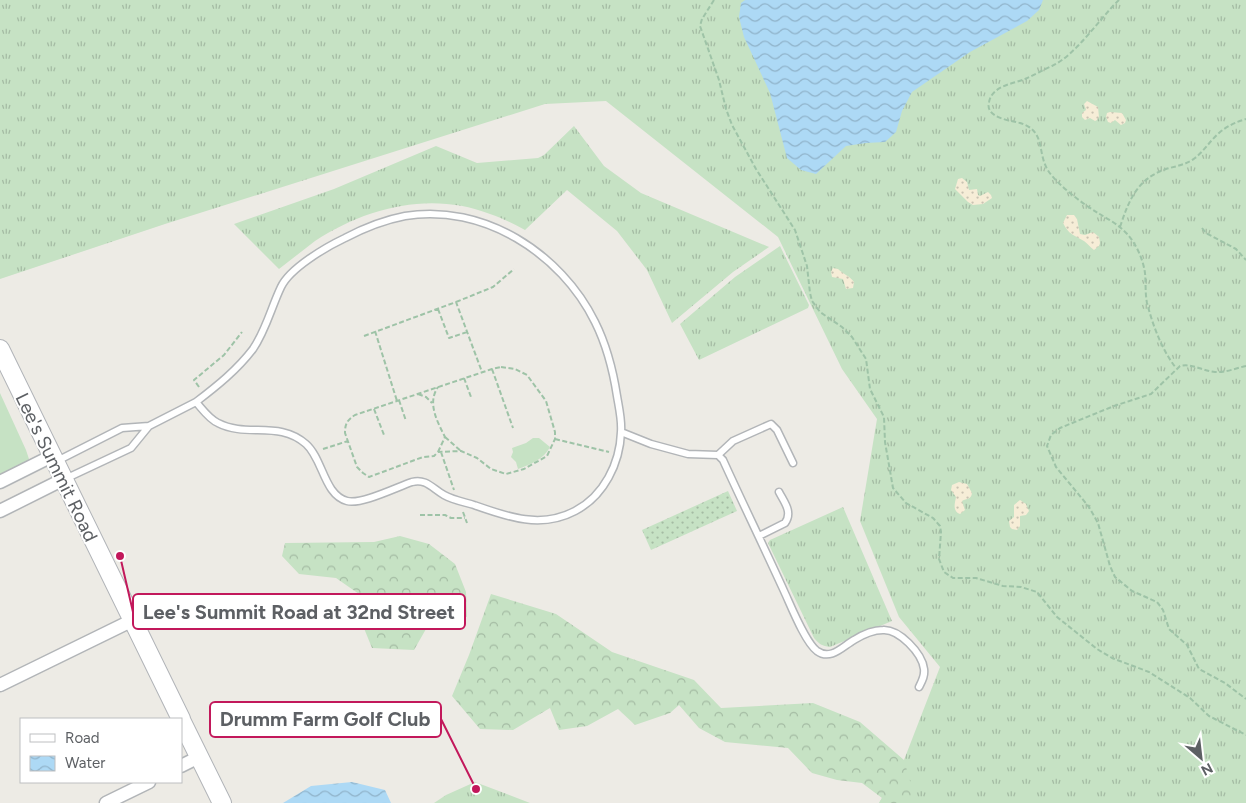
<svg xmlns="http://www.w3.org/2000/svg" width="1246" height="803" viewBox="0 0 1246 803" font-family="Figtree,sans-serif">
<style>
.grass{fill:url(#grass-tufts)}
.forest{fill:url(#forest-crowns)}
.sand{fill:url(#sand-dots)}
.park{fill:#c6e2c4}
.garden{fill:url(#garden-dots)}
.water{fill:url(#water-waves)}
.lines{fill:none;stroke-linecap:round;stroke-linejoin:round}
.lane-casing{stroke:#b2b5b8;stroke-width:9}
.street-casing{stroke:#b2b5b8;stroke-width:15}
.secondary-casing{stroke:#b1b4b8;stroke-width:20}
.path{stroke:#9ec3a7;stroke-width:2;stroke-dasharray:5 2.5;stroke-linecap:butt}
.lane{stroke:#fff;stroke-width:6}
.street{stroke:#fff;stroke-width:12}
.secondary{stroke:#fff;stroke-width:18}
.labels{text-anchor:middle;stroke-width:4;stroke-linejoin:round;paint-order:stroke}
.street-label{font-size:19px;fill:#5d6064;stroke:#fff}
.leader{fill:none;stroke:#c2185b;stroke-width:2}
.callout-dot{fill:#c2185b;stroke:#fff;stroke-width:2}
.callout{fill:#fff;stroke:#c2185b;stroke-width:2}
.callout-label{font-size:20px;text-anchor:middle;font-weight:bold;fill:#5d6064}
</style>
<defs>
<pattern id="grass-tufts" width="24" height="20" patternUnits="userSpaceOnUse" patternTransform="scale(1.25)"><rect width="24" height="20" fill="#c6e2c4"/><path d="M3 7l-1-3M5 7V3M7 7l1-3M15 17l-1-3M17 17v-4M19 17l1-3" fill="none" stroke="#a4bba3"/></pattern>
<pattern id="forest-crowns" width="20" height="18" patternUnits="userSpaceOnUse" patternTransform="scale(1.25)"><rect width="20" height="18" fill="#c6e2c4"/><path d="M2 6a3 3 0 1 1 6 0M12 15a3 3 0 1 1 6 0" fill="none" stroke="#a4bba3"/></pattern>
<pattern id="sand-dots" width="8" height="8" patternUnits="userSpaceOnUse" patternTransform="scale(1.25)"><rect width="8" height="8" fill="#f6edd7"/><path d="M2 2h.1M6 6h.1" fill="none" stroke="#cac3b2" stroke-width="1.8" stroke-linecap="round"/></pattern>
<pattern id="garden-dots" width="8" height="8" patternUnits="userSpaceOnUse" patternTransform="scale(1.25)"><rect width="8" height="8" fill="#c6e2c4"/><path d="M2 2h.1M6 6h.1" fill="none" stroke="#a4bba3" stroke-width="1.8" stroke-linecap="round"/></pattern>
<pattern id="water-waves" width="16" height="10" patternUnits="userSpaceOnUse" patternTransform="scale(1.25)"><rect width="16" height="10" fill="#add9f5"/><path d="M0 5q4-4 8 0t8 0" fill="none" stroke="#90b3ca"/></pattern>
</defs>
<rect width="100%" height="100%" fill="#edebe5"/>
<!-- grass -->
<path class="grass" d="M0,0H1246V803H879L904,760L940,667L899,617L860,521L877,419L842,369L778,237L606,101L545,104L165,224L0,279Z
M574,126L604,166L641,193L769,247L733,272L672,323L647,270L617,231L567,190L525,230C514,224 502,218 490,214C431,191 367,207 315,241C303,250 291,260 279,269L234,224L334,189L436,146L477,163L538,158L544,155Z
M780,246L809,305L808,308L699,360L680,324L735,277Z
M843,507L892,621L830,647C822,646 819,644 814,638L768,543L770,540Z
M475,782L530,803H434L446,795Z"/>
<!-- forest -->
<path class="forest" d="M400,536L429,544L455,564L466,592L467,617L433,607L430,622L414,650L372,648L359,616V594L336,578L299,574L282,556L285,543L374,542Z
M491,594L556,614L612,652L694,680L721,708L813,703L860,722L904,760L914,795L911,803H879L882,798L862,783L837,780L812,773L788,748L725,742L699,728L679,705L670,713L635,725L618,709L587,726L559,730L550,708L513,730L480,729L452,696L469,655Z"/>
<!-- sand -->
<path class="sand" d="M1087,101L1098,107L1099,117L1097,120L1095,121L1090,118L1085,120L1082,117V113L1086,110L1084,104Z
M1110,112L1122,113L1126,120L1125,123L1121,125L1115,120L1111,123L1108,122L1106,117L1107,113Z
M962,178L967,182L969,190L977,189L978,195L980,196L988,192L991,195L992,198L983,204L973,205L968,202L955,189L958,179Z
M1067,215H1074L1077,219L1080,234L1085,235L1093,232L1099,237L1100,243L1099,246L1094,250C1090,247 1088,244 1084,241C1074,235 1069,235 1063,223Z
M833,268L838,269C843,274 850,276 854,282L853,288L846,289L843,279L832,277L831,272Z
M959,482L967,484L972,493C971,500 967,498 962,501L965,510L960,514C952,511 955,503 956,497L951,490L952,485Z
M1020,500L1026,504L1029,511L1026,515L1020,516V526L1017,530L1012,529L1010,527L1009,521L1014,517V505Z"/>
<!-- park -->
<path class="park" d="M0,393L26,450L29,459L24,465L0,476Z
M533,438H539L550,447C543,460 531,464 518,469L516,462L511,457L513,452L512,448L526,443Z"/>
<!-- garden -->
<path class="garden" d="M728,491L737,511L651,550L642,530Z"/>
<!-- water -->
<path class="water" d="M745,0H1043L1039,10L1027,21L970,52L912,92L902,111L896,132L885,142L866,143L846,146L816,174L801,170L787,158L770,93L744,37L739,17L741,3Z
M352,782L385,790L391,803H283L311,786Z"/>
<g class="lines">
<!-- lane casing -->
<g class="lane-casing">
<path id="lane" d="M621,432L651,444L688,454L718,455L723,460C743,504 764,547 784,591C791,606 805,642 817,651C831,661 843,646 854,640C862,635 873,630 883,630C899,629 922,653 924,669C925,676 922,681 919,687
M718,455L733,441L771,424L777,430L793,463
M57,461L122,428L149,426L196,402C203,410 209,419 218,423C247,438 279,420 306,444C323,459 324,495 347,501C361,505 397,487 412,482C426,478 433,489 444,495C453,500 464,502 474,505C508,517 541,529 575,511C604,496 620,463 621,432C622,420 619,408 617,396C613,370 607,346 595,322C561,253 483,203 405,216C384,220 364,228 345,238C326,247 290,268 281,287C271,308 266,330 253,349C237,370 217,386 196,402
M65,479L131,448L149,426
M759,536L785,523C793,512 784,502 779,492"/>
</g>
<!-- street casing -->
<g class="street-casing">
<path id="street" d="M0,482L52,456
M0,511L64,479
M0,685L133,620
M181,766L199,757
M106,803L149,782"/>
</g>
<!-- secondary casing -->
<g class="secondary-casing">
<path id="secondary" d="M0,349L181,719
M181,720L222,803"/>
</g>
<!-- path -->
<path class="path" d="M714,0L702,19L700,26L719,80L726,109L732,125L756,169L795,230L807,266L810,293L812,301L820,312L842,327L852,337L866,359L870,389L884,417L885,442L893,488L906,503L933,518L940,526L941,532L939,559L944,572L953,578H976L1003,586L1021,587L1037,592L1057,617L1097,649L1112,658L1149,672L1190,698L1209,716L1246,735
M1119,0C1100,18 1076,55 1052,66C1043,70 1034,75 1025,79C1012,84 992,86 989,102C985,118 1009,120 1020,123C1047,131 1036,153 1049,172C1059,186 1083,204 1098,213C1106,218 1116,223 1123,230C1134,239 1143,258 1145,273C1146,283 1145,293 1147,303C1153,326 1162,350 1176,368
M1120,227C1129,200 1137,179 1166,169C1176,166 1186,165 1195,158C1204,151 1210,141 1219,133C1227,126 1236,122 1246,119
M1202,228L1206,233L1236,249L1246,260
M456,302L493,287L514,269
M438,309L449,338L467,332
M375,331L397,401
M364,336L456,302L482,372
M1246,366C1236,368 1225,373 1215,372C1202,371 1193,363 1180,366L1151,394L1114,406L1060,428L1051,435L1047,446L1056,467L1089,507L1098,523L1110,566L1115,577L1132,591L1157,602L1163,610L1169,629L1187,645L1199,669L1225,683L1246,699
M501,367L515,369L527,375L546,401L555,432V439L547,456L524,469L506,474L491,469L477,458L461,451L438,452L434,456L423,457L369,477L363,473L357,467L345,433C345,424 347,420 355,415L492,369Z
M492,369L513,428
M464,378L471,397
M199,387L194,380L224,355L242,332
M418,394L426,397L432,403
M399,400L406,421
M374,409L384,435
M445,437L461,451
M555,439L609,452
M323,449L348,441
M438,452L445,437C437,421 427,403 438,387
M441,452L454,490
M463,512L467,523
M420,515H445L451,518H465"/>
<!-- lane -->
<use href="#lane" class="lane"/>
<!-- street -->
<use href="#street" class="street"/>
<!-- secondary -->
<use href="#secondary" class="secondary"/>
</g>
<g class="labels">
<!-- street labels -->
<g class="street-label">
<text transform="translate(57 467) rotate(64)" y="7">Lee's Summit Road</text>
</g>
</g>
<!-- callouts -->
<path class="leader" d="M120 556L133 612M476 789L441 719"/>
<g class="callout-dot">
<circle cx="120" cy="556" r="5"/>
<circle cx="476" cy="789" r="5"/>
</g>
<g class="callout">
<rect x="133" y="594" width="332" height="35" rx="5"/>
<rect x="210" y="702" width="231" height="35" rx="5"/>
</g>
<g class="callout-label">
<text x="299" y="619">Lee's Summit Road at 32nd Street</text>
<text x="325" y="726">Drumm Farm Golf Club</text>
</g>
<!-- legend -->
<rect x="20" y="718" width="162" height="65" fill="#ffffff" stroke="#bebfc1"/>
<rect x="30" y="734" width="25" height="8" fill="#ffffff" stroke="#bebfc1"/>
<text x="65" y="743" font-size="15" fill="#5d6064">Road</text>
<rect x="30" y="756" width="25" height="15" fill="url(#water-waves)" stroke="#bebfc1"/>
<text x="65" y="768" font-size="15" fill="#5d6064">Water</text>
<!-- north arrow -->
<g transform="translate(1201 758) rotate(152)" stroke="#ffffff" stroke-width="4" paint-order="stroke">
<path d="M0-4L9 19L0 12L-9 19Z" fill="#5d6064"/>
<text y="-8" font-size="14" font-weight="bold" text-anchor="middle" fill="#5d6064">N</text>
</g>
</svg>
